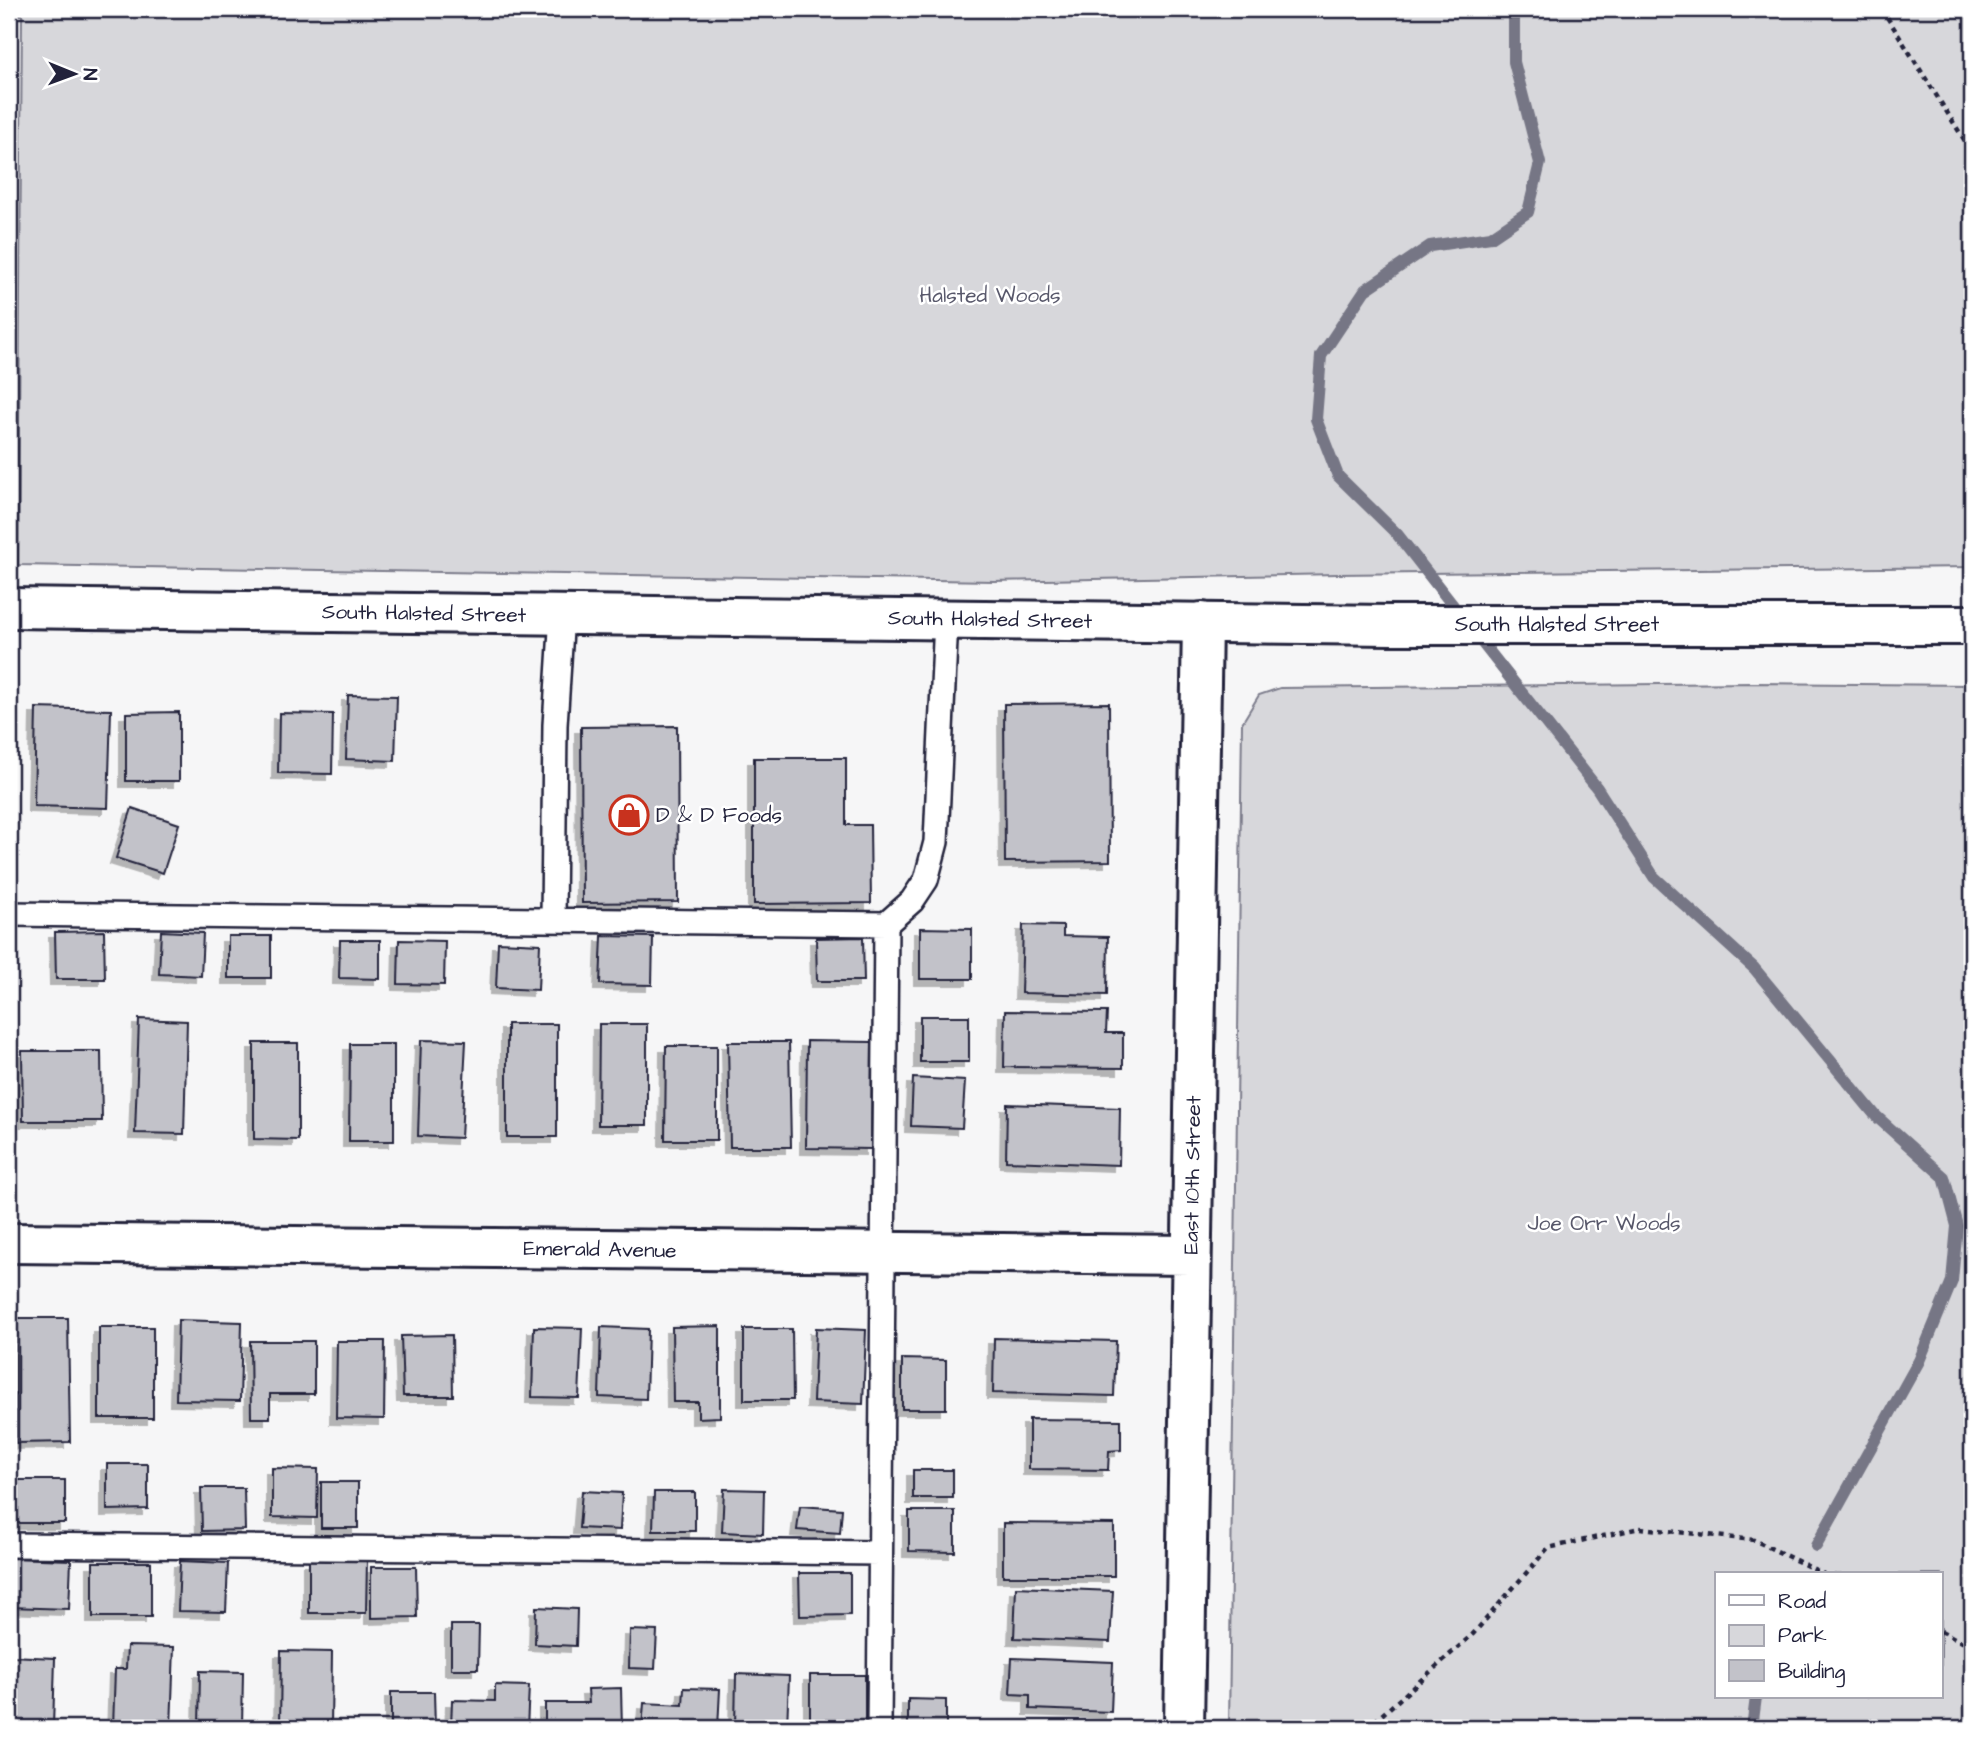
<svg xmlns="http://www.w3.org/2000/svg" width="1981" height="1737" viewBox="0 0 1981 1737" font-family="'Architects Daughter',sans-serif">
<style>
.green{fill:#d7d7db;stroke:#7c7c8b;stroke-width:2;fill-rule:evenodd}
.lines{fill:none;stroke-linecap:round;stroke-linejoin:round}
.stream{stroke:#767685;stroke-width:12}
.building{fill:#c2c2c9;stroke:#22223b;stroke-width:2;filter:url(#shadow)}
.service-casing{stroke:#22223b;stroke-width:28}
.minor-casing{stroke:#22223b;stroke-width:44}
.tertiary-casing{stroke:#22223b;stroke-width:44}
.path{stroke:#22223b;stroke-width:4.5;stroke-dasharray:5 5;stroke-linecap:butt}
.service{stroke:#fff;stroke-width:23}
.minor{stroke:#fff;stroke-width:38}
.tertiary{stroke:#fff;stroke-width:38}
.labels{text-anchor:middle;stroke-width:5;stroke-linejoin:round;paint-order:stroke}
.park-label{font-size:21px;fill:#58586b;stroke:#fff}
.street-label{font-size:21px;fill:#22223b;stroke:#fff}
.poi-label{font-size:21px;fill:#22223b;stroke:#fff;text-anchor:start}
</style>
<defs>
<filter id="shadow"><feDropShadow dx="-6" dy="6" stdDeviation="0" flood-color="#0004"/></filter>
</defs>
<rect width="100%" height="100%" fill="#f6f6f7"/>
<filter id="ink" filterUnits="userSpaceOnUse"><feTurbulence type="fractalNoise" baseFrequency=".0143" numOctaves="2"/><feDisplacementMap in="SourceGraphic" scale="14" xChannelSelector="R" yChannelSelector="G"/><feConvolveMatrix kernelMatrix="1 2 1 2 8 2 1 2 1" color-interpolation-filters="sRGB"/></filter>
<g filter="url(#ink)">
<!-- green -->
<path class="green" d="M9,9H1972V567L1338,574L994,581L18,565L22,15L9,14Z
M1754,683L1972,685V1728H1229L1242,723L1259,695L1280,688ZM1941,1574V1697H1717V1574Z"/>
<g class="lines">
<!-- stream -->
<path class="stream" d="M1462,617L1397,534L1338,476L1316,419L1321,356L1365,290L1430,246L1491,237L1528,212L1540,163L1514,62V9
M1473,631L1597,788L1654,877L1754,968L1876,1116L1944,1177L1957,1226L1952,1281L1919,1361L1816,1546
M1752,1728L1756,1697"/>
</g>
<!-- building -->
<path class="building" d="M9,72H11L10,181H9Z
M9,439H12L13,536H9Z
M348,695L397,696L395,761L346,759Z
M1109,703L1110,861L1005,862L1004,704Z
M36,708L111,710L108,808L34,806Z
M179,712V781H126V713Z
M279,713L333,714L332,774L278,773Z
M677,726L678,902L582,903L581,727Z
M754,758H846V825H870L871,903L754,904Z
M132,808L179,824L163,873L116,858Z
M1023,925L1063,926V936L1108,937L1107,995L1021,993Z
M920,928L972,929V979H920Z
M104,931L105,979H56L55,932Z
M161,931L203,933L201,976L159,974Z
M228,936H271V978H228Z
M602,936L653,937L652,985L600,984Z
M863,937L864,981H817L816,938Z
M340,940H380V979L339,978Z
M399,940L445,941L444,985L398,984Z
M498,942L540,944L538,990L496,988Z
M1005,1011L1107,1012L1106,1033H1123V1068L1004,1067Z
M920,1016H969V1062H920Z
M139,1019L187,1021L184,1134L135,1133Z
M507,1024H557V1137H507Z
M599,1024H647V1125H598Z
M421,1040L466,1041L461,1138L418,1136Z
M807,1041L872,1042L871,1149L806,1148Z
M728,1042H789L791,1147H730Z
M254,1043H298V1140L254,1139Z
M350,1044H394V1141H349Z
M666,1046H717V1140H665Z
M22,1051H101L102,1121H23Z
M913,1078L965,1081L962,1128L911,1126Z
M1007,1104L1120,1108L1119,1165L1006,1161Z
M16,1318H68L70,1442L16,1443Z
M178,1320L242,1322L240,1401L176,1400Z
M720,1326V1417L698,1418V1402H673L672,1327Z
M99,1327H153V1418H99Z
M534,1327L582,1328L579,1398L532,1397Z
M601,1327L648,1329L646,1399L599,1397Z
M816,1328L866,1330L863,1404L813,1402Z
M744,1329H792L793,1400H744Z
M452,1335L453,1396H403L401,1336Z
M994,1338L1116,1341L1114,1396L993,1393Z
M250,1341H314V1394H270V1418H251Z
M337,1341H385L384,1419L336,1418Z
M902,1359L946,1360V1409H902Z
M1029,1419L1121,1420V1450L1109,1451L1108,1470L1029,1469Z
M107,1464H148V1509L107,1510Z
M272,1468L318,1469L317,1518L272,1517Z
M913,1470H953V1498H913Z
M13,1480H65V1523H13Z
M321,1482H358V1528H321Z
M201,1488H244L245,1530L202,1531Z
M724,1489L764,1490L763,1534L722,1532Z
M582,1491L622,1493L620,1530L579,1528Z
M654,1492H695V1531H653Z
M800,1506L842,1509L840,1533L797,1530Z
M909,1511H955V1552L909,1551Z
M1003,1523L1114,1524V1576H1003Z
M9,1558L71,1560L69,1609L9,1607Z
M309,1560H367L366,1613H309Z
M180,1561L228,1563L226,1612L178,1611Z
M93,1562H151V1617H93Z
M371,1567H416L417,1617L371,1618Z
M799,1573H850V1615L800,1616Z
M1016,1587L1113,1591L1110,1642L1014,1638Z
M536,1607L577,1609L576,1646L535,1644Z
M451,1625H479L478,1669H451Z
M630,1630L657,1631L655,1669L629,1668Z
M127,1646L174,1647L171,1728H113L115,1669H126Z
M281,1651L332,1652L331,1728H280Z
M10,1656L55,1658L53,1728H9Z
M1012,1658L1113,1662L1111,1712L1030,1709V1695L1010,1694Z
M200,1671L243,1672L242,1728H199Z
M736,1674L789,1676L787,1728H735Z
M810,1675H865V1728H810Z
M495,1685L529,1686L527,1728H451L452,1700L495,1701Z
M621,1688L622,1728H545V1703H589L588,1689Z
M684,1688L720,1689L718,1728H642L644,1703L683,1705Z
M391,1692H434L435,1728H391Z
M908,1699L946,1700V1728H908Z"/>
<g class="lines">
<!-- service casing -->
<g class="service-casing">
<path id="service" d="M9,914L886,924
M553,920L555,725L562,614
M9,1545L880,1553
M879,1728L886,924L912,901L926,880L936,842L946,619"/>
</g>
<!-- minor casing -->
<g class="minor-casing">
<path id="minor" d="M9,1243L1191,1255
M1184,1728L1202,622"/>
</g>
<!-- tertiary casing -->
<g class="tertiary-casing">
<path id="tertiary" d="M9,608L1390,625H1972"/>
</g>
<!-- path -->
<path class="path" d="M1882,9L1972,152
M1941,1631L1972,1647
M1367,1728L1473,1634L1548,1548L1640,1528L1754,1540L1824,1574"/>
<!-- service -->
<use href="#service" class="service"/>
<!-- minor -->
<use href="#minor" class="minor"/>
<!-- tertiary -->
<use href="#tertiary" class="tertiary"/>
</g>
</g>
<!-- icons -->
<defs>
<g id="shop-ring" transform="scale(2.0125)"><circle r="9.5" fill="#fff" stroke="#c8321e" stroke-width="1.5"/><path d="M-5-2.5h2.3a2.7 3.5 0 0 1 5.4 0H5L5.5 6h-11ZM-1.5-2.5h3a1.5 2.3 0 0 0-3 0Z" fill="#c8321e"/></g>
</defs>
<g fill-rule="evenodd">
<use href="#shop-ring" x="629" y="815"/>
</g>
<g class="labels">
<!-- park labels -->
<g class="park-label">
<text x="990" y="302">Halsted Woods</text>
<text x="1604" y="1230">Joe Orr Woods</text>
</g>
<!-- street labels -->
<g class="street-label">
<text transform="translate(424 613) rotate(1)" y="7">South Halsted Street</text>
<text transform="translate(990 619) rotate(1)" y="7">South Halsted Street</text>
<text x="1557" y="631">South Halsted Street</text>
<text transform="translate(1192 1175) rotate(-89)" y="7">East 10th Street</text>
<text transform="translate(600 1249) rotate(1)" y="7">Emerald Avenue</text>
</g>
<!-- poi labels -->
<g class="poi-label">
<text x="656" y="822">D &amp; D Foods</text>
</g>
</g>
<!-- margin -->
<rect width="1981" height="1737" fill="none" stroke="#fff" stroke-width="35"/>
<rect x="18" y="18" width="1946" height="1702" fill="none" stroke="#22223b" stroke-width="2.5" filter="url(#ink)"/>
<!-- legend -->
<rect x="1715" y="1572" width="228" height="126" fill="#ffffff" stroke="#a7a7b1" stroke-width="2"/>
<rect x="1729" y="1595" width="35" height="10" fill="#ffffff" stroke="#a7a7b1" stroke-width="2"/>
<text x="1778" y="1608" font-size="21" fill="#22223b">Road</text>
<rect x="1729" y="1625" width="35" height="21" fill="#d7d7db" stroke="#a7a7b1" stroke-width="2"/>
<text x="1778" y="1642" font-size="21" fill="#22223b">Park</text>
<rect x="1729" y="1660" width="35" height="21" fill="#c2c2c9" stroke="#a7a7b1" stroke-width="2"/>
<text x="1778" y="1678" font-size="21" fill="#22223b">Building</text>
<!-- north arrow -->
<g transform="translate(74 74) rotate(91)" stroke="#ffffff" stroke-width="5" paint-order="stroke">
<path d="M0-5L12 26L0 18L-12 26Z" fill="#22223b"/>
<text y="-10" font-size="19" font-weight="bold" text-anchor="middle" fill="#22223b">N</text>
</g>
</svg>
